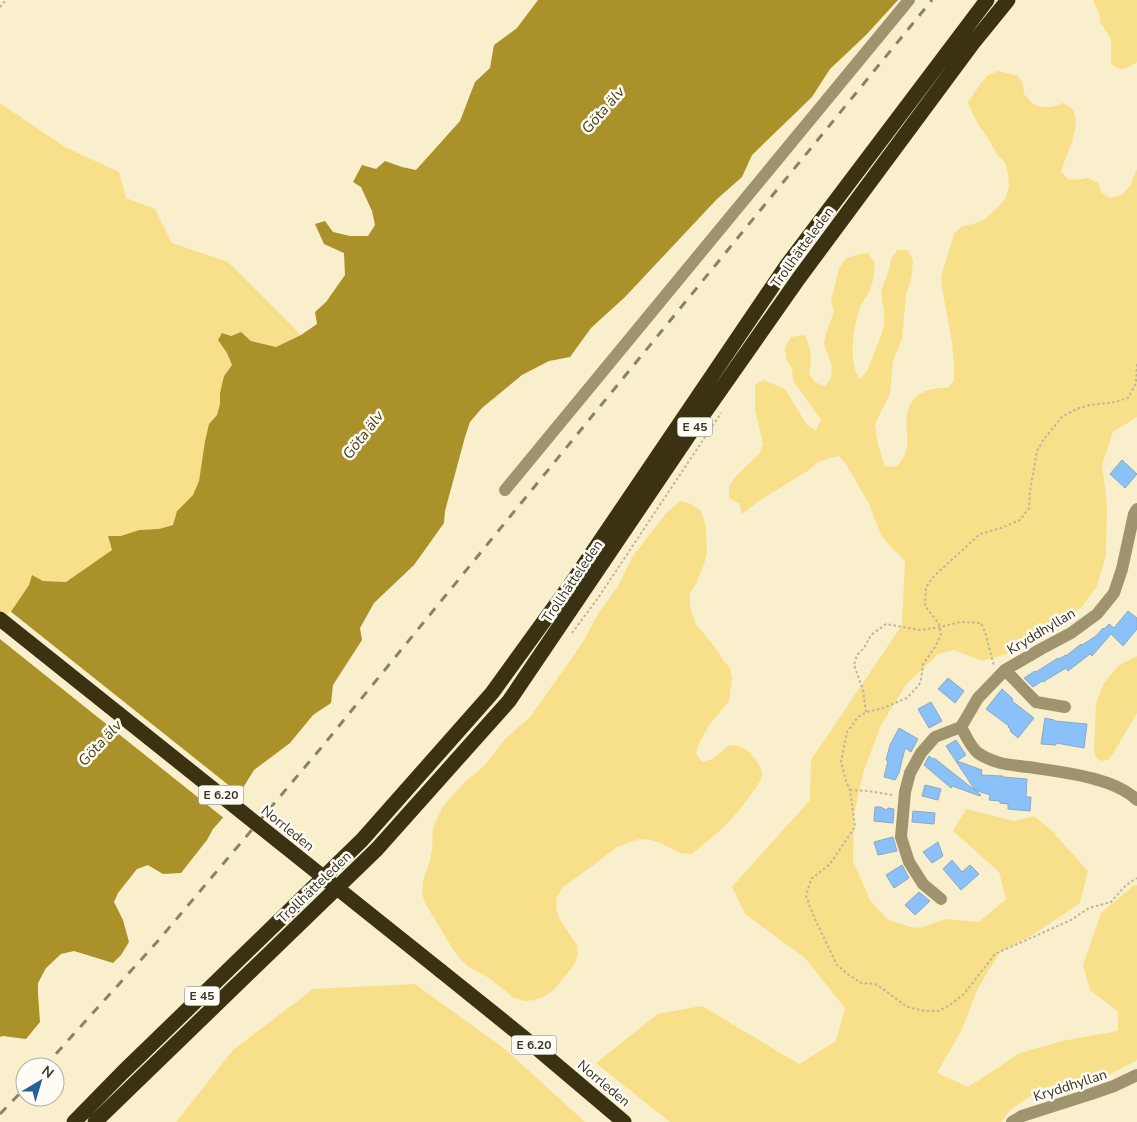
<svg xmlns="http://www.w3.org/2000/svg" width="1137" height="1122" viewBox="0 0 1137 1122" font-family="'Nunito Sans',sans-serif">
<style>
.green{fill:#f8e08a}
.water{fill:#ab9129}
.pier{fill:#f9efcc}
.building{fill:#8ac1f8;stroke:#8ea7c1}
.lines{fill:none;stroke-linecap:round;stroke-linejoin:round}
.path{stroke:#bdb599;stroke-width:2;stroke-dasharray:2.5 2.5;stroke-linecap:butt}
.minor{stroke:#9f946e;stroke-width:12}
.highway{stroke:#3a3212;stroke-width:15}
.rail{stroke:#88826b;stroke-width:3;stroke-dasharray:9 9;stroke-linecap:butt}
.highway-bridge{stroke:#3a3212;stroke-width:15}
.labels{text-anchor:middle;stroke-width:5;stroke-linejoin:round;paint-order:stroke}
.shield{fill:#fefcf5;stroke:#736f63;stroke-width:1}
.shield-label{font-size:12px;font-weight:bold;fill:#373325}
.street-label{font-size:14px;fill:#373325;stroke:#fefcf5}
.water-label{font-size:15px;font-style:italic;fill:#4b4016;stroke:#fefcf5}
</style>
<rect width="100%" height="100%" fill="#f9efcc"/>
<!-- green -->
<path class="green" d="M1093,0H1137V62C1128,68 1121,73 1111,64V41L1109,36L1100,22V16Z
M998,71L1018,76L1023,84L1024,94L1032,103L1041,107H1052L1063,103C1066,105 1071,107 1073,110C1082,126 1066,155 1061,171L1068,179L1078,180L1088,178L1098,183L1102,193L1110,198L1122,195L1130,186L1137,169V417L1113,432L1102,465L1107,505L1106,555L1097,586L1082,607L1013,652L982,661L954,650L938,654L906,685L881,725L863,773L854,815L853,861L870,900L888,920L911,927L920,928L945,919L979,922L1006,899L999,872L953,831L966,809L1014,821L1034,816L1051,830L1088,871L1080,903L1034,934L1000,952L978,988L961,1031L937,1073L968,1087L1020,1053L1062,1041L1118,1031V1012L1090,990L1083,965L1101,913L1133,886L1137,885V1060L1101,1079L1042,1088L1010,1110L1001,1122H670L596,1063L658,1014L702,1006L799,1064L836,1041L845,1008L805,958L745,914L732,887L810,800L811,760L902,625L905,561L888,544L881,535L869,504L846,464L839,456L827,459L817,463L809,470L760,500L742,514L739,503L729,498V487L735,477L759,454L763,444L755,409V385L764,380L785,389L807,425L816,430L821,420L793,381L792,369L786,359L785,348L791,337L804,335C812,348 812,360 809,374L815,382L825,387L831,377L832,366L824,344L826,333L834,312L831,301L839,268L845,259L856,255L868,253L875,263C874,271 874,279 871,287C869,294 863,300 860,307C854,327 847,362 860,379L867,371L881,336L884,325V313L881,291L889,270L891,259L897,250H908L913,260L912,272L910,284L906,294L902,339L893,361L890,394L875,424L878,445L885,466L896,467C901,462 904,458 906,451C909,439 905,426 907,415C910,393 929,387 948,388L954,380V366L952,342L942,288L941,277L954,234L962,226L973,224L984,220L1000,205L1006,197L1009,185L1008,174L1005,163L997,154L986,135L979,126L969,106L968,102L981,83L988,75Z
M0,103L65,147L119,172L126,198L155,209L172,243L228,262L301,335L276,347L251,341L241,332L218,340L227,353L232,365L224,376L220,393V404L217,415L209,424L205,441L199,481L193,495L177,511L173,525L159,529L139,530L121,536H108L112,550L66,582L43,581L32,575L30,585L0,628Z
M681,501L691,504L700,510L704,519L706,530L707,553L704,564L696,584L690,593V603L692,614L696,624L717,650L723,660L730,668L732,679L729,701L710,724L699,743L696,753L702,762L713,759L729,745C741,746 747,748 755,759C758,762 761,768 762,773C762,781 756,787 752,793C735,818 715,837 691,854L680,853L660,843L650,840L639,839L617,847L599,861L562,888L557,897L556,908L559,918L577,945L578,955L574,965L554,990L545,996L535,1000L525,1001L514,998L489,978L470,968L462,961L454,951L425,903L422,893L423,881L430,860L432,850L433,827L444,805L466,781L484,766L506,738L530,717L583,642L599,612L618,586L633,556L667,512Z
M1137,656V713L1114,752L1108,760L1101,761L1097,759L1094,753L1096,703L1104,683L1119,665Z
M415,984L506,1050L585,1122H176L233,1050L313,989Z"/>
<!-- water -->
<path class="water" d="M538,0H898L866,35L830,69L812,97L752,155L742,177L717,199L625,297L591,328L570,357L549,361L522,375L482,408L470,422L465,437L445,511L444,523L414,565L374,603L360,628L362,640L333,685L331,703L313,715L290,743L254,770L228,812L213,829L207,840L181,873L163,874L148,865L137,869L118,893L114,902L123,920L129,942L121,955L113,963L74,951L61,954L46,968L38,983V994L40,1022L26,1039L3,1036L0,1037V628L29,585L32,575L43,581L66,582L112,550L108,536H121L139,530L159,529L173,525L177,511L193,495L199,481L205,441L209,424L217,415L220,404V393L224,376L232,365L227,353L218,340L222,333L231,336L241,332L251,341L276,347L301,335L317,324L315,312L326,302L345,275L344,253L324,244L315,224L325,221L333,232L350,236H368L375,225L372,211L361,187L353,182L362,165L376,169L385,161L402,167L416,170L460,121L475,82L490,68L494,45L517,28Z"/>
<!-- pier -->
<path class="pier" d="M10,611L241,795L225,819L0,639V624Z"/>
<!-- building -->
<path class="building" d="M1122,460L1137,474L1125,488L1110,474Z
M1128,611L1137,618V629L1123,646L1111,634L1092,656L1090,654L1068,671L1066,668L1043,682L1042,681L1033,687L1024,678L1035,671L1036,672L1058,658L1059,659L1066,655V656L1081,644L1082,645L1096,636L1103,628L1104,629L1109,624L1114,628Z
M948,678L964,691L955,703L938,689Z
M1002,689L1013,699L1012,701L1034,718L1018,738L1010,731L1011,730L1008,727L1009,726L986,709Z
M931,702L942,721L929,728L918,709Z
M1045,718L1054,720V721L1087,724L1084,748L1056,743V745L1041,744Z
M899,728L918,739L911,752L905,748L899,773L895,780L884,777L888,761L886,760L890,745Z
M956,740L966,755L957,761L982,770L981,775L1003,776V777L1027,779L1026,797H1031L1030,811L1008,809V804L1000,803V801L989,800L990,795L975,790L946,746Z
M929,756L933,759L934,758L981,795L980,796L952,786L951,788L924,765Z
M925,785L941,789L938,800L922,796Z
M875,807H881L886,810L888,808L894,809L893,823L874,821Z
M913,811L935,813L934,824L912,822Z
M893,837L897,851L878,855L874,842Z
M938,842L943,856L932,863L923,852Z
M952,860L962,872L970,865L979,874L961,890L943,869Z
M902,865L909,878L894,888L886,875Z
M919,892L930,901L915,915L905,905Z"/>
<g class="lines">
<!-- path -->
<path class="path" d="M0,7L6,0
M1137,364L1136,383L1128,398L1115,402L1090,405L1076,409L1062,417L1044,439L1037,451L1030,491L1029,508L1020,520L1001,528L980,534L934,576L926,587L925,606L939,624L941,634L935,647L923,664L921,680L919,685L907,698L883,708L867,712L858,717L847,732L841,762L846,781L850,790L855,827L830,864L811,879L806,896L814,917L837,965L849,975L861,983L875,984L883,989L907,1007L925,1011H938L950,1005L964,994L995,954L1071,920L1089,908L1111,902L1126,885L1137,878
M572,633L598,598L721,413
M866,712L863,690L854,665L857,655L864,648L871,635L886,624L920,630L940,627L960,622L981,623C988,636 989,651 994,665
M850,790L868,791L893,795"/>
<!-- minor -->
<path class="minor" d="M505,490L909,0
M1005,670L1036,702L1065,707
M961,727L978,698L1005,670L1041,649L1071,633L1097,614L1114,593L1122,569L1134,514L1137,509
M941,899L923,884L909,862L901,837L905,792L910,773L921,753L935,737L961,727C965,734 971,748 978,753C994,764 1009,765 1028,767C1060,772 1114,777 1137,800
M1012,1122L1022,1116L1091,1094L1114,1086L1137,1075"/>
<!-- highway -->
<path class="highway" d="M441,971L533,1045L624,1122
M74,1122L123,1072L362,840L492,693L573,581L787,265L987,0
M95,1122L377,849L509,701L691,432L799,278L973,43L1008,0"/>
<!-- rail -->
<path class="rail" d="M44,1067L157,942L321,748L932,0
M0,1114L25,1088"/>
<!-- highway-bridge -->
<path class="highway-bridge" d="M0,619L441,971"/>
</g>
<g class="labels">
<!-- shield labels -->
<g class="shield">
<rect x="677.5" y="417.5" width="35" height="19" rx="4"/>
<rect x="198.5" y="785.5" width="45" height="19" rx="4"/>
<rect x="184.5" y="986.5" width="35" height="19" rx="4"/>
<rect x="511.5" y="1035.5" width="45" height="19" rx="4"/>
</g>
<g class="shield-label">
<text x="695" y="431">E 45</text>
<text x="221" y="799">E 6.20</text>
<text x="202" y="1000">E 45</text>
<text x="534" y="1049">E 6.20</text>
</g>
<!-- street labels -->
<g class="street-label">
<text transform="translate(802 247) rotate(-54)" y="5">Trollhätteleden</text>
<text transform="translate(572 581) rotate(-56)" y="5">Trollhätteleden</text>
<text transform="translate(1041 631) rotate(-31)" y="5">Kryddhyllan</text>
<text transform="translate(288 828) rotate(39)" y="5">Norrleden</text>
<text transform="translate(314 887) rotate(-44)" y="5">Trollhätteleden</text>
<text transform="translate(604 1083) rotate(40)" y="5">Norrleden</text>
<text transform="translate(1070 1085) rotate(-18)" y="5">Kryddhyllan</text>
</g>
<!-- water labels -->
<g class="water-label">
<text transform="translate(603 110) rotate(-49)" y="5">Göta älv</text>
<text transform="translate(363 435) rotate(-52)" y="5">Göta älv</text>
<text transform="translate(100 743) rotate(-47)" y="5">Göta älv</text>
</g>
</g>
<!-- north arrow -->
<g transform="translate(40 1082) rotate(38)"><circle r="24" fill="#fefcf5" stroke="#aeaca2"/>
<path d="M0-4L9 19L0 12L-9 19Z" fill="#246197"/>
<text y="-8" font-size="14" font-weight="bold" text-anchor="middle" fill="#373325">N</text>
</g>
</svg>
